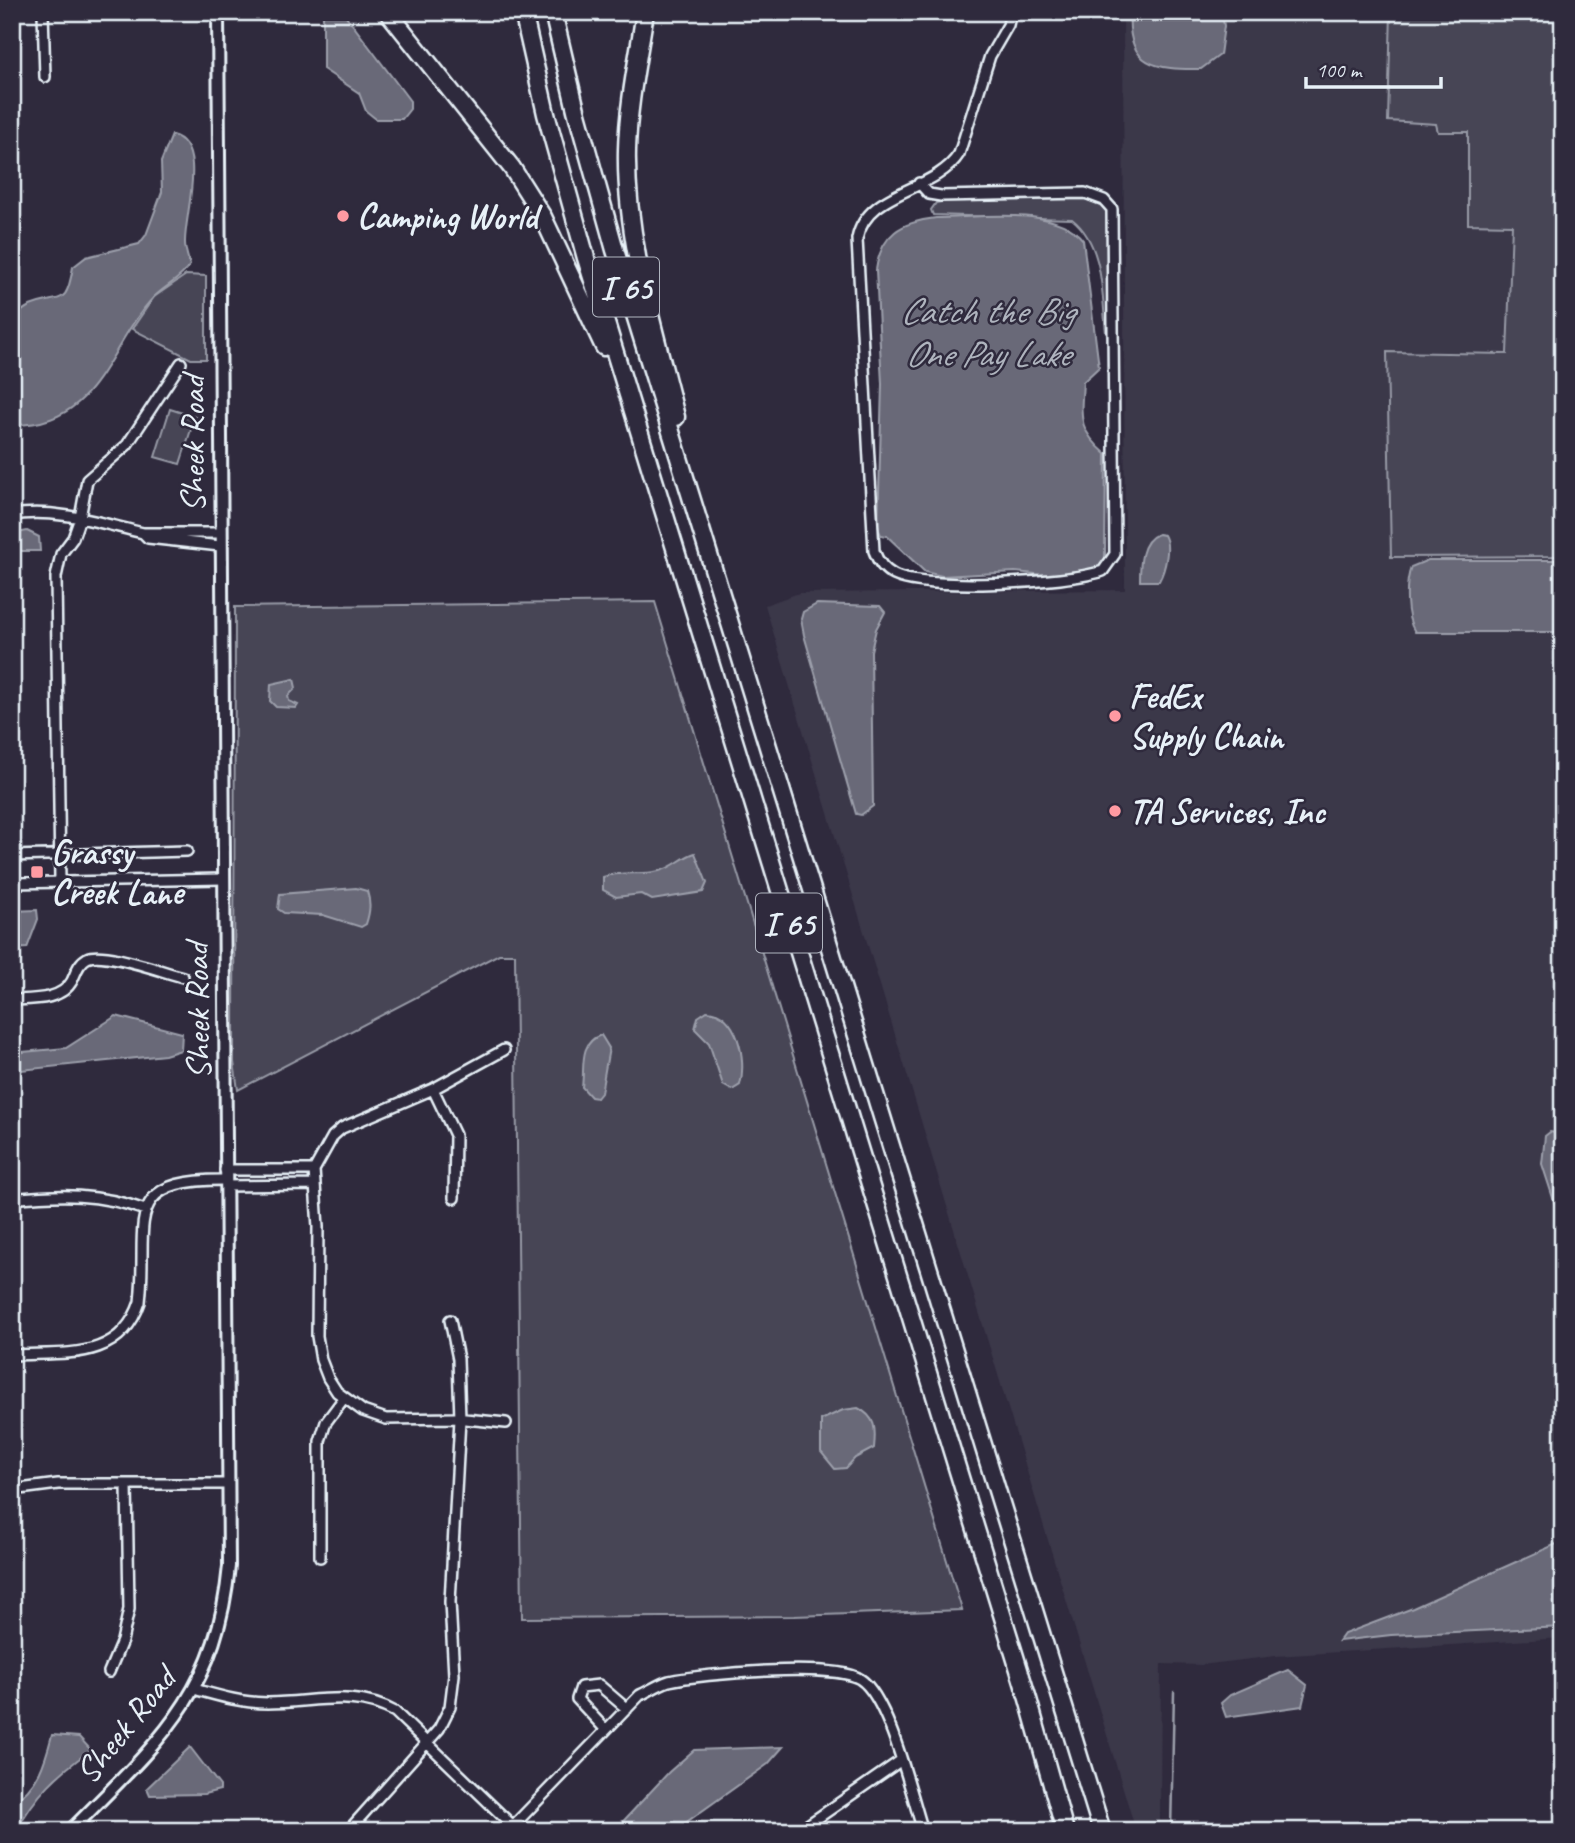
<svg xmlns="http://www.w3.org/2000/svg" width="1575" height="1843" viewBox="0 0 1575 1843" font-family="Caveat,sans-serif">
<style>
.built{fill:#3b3749}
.green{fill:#464455;stroke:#979aa6;stroke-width:2}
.water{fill:#696978;stroke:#9c9fab;stroke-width:2}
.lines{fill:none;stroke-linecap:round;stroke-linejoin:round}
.stream{stroke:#9c9fab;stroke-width:2.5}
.minor-casing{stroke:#e8f1f8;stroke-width:14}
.tertiary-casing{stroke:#e8f1f8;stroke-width:16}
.motorway-casing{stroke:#e8f1f8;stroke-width:21}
.minor{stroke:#2f2a3d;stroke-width:9}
.tertiary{stroke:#2f2a3d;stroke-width:10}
.motorway{stroke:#2f2a3d;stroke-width:16}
.poi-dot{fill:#ff9aa2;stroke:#2f2a3d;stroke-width:2.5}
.labels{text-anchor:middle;stroke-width:5;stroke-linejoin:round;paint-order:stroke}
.shield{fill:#2f2a3d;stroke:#b0b5c0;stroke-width:2}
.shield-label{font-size:33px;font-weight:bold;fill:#e8f1f8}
.poi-label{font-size:35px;font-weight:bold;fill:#e8f1f8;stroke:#2f2a3d;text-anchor:start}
.street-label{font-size:35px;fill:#e8f1f8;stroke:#2f2a3d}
.water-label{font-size:37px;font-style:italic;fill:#afb4be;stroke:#2f2a3d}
</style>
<rect width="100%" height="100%" fill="#2f2a3d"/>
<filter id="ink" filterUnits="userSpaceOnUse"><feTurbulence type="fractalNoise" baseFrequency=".0143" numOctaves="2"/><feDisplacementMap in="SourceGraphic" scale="14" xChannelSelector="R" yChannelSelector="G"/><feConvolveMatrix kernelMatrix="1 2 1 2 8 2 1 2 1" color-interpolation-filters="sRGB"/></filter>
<g filter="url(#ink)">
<!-- built -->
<path class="built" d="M1123,12H1563V1638L1276,1656L1201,1665L1161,1664L1160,1824L1145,1831H1136L765,605L799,593L1125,590Z"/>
<!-- green -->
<path class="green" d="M1391,12H1563V556L1391,557L1387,352L1507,354L1512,225L1468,224V132H1438L1436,124L1388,121Z
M1085,199L1106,207L1109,213V336L1106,333C1102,295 1104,244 1072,219L933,215L931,210L936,203L950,200Z
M186,275L206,276V359H191L132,329L154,297Z
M170,409L195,417L180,464L155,457Z
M655,602L962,1610L794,1616L522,1618L515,954H499L238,1090L234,1062L235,607Z"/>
<!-- water -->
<path class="water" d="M323,12H343L410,101V109L402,119H376L366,111L359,93L323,69Z
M1130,12H1222L1224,26L1220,55L1201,69C1156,70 1126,66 1130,12Z
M172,135C209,144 184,216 185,243C185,250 188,258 190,265C180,280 166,285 154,297C106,347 99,427 12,425V319C18,315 24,308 30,306C62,294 66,308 73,267L86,257L139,244L146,235L162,192L161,162Z
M936,218C977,218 1056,205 1083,240L1099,367L1083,382C1081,417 1077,429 1106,454L1105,559L1101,566L1057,576L1015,572L942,576L925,572L887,536L881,535L878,528L882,384L876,270C881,234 901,222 936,218Z
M27,531L39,537L40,551H12V534Z
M1158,534L1164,535C1171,546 1165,570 1159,581H1140C1140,565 1140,541 1158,534Z
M1428,560H1563V632H1415C1405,617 1405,584 1411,567Z
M817,604L880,606L885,612L876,629L871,651L873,806L861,815L856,814L804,635L801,619L803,612Z
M294,679L296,688L288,696L289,701L298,705L296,708L276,707L270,701L271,684Z
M695,853L707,883L703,892L652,900L641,894L616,897L603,890V877C621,870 640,876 659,871C673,868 682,857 695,853Z
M356,888L367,891C371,903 370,912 366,924L361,927L323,915L284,913L278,909L280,894Z
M37,910L38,919L27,948L12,949V911Z
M707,1011C738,1013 747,1060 740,1085L732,1090L723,1085L709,1043L695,1029L698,1017Z
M116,1016L182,1033L181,1050L165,1055L12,1071V1053L66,1048Z
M601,1035L609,1048L601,1093L597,1098L591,1097L582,1087C585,1067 578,1043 601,1035Z
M1550,1132L1563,1134V1229L1542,1164L1545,1136Z
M858,1408C876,1417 876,1429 874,1448L855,1458L846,1468L835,1469L821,1452V1420L843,1410Z
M1563,1541V1627L1391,1635L1339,1641L1344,1634L1413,1608Z
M1288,1670L1307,1685L1302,1706L1226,1717L1221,1703L1230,1695Z
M52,1735L79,1737L91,1750C57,1774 36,1794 16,1831H12V1803C38,1788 45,1762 52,1735Z
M190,1747L220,1786V1790L204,1794L150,1795L147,1788Z
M783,1747L768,1764L674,1831H614L669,1772L694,1750Z"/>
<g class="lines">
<!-- stream -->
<path class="stream" d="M1171,1831L1174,1692"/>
<!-- minor casing -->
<g class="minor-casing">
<path id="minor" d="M43,12L45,77
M919,183L929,194L941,196L1085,193L1104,200L1112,209L1115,554L1103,571C1068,583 926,591 894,575C884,570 878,562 874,551L857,239C867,189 934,193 959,154L990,56L1008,25L1011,12
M12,515C57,508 100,523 143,533L148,538L220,546
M143,533H220
M12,856L187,851
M60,881L56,577L61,554L73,538L80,518L87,480L127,445L181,363
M12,883L223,879
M12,1000C32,999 61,1001 72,981C76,973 78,963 87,958C103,950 163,972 183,977
M504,1050L433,1089L342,1128L333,1136L314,1170L318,1227L317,1336L321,1360L328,1378L337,1392L363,1411L386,1419L455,1418L506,1423
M433,1089L455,1135L454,1198
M225,1170H314
M226,1186L315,1185
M12,1199C60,1194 99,1193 145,1210
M12,1355C64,1352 120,1362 140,1302C149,1224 118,1179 225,1180
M12,1490L58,1484H228
M320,1557V1441L326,1422L344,1398
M109,1672L122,1641L129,1609L127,1484
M194,1689C219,1696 242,1703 268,1703C313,1703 354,1689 395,1712L518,1831
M606,1730L577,1699L581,1687L599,1685L627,1709
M513,1826L640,1695C649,1691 659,1684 669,1681C701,1674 834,1662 860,1679C889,1697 912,1797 923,1831
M348,1831L439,1729L450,1707L454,1675L450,1602L460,1419L458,1359L450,1320
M799,1831L900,1761"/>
</g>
<!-- tertiary casing -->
<g class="tertiary-casing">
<path id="tertiary" d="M70,1831C156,1744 217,1695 229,1566L218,12"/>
</g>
<!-- motorway casing -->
<g class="motorway-casing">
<path id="motorway" d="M388,12L512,168L543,217L604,347
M523,12L546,114L586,258L1028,1699L1065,1831
M553,12L576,110L615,250L1102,1831
M645,12C638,58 628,104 627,150C625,240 655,331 676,417"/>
</g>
<!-- minor -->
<use href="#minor" class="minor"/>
<!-- tertiary -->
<use href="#tertiary" class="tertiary"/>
<!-- motorway -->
<use href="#motorway" class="motorway"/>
</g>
</g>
<!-- markers -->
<g class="poi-dot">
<circle cx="343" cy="216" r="7"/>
<circle cx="1115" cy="716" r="7"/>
<circle cx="1115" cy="811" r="7"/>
<rect x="30" y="865" width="14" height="14" rx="3.5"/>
</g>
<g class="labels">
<!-- shield labels -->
<g class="shield">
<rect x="593" y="257.5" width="66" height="59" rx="5"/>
<rect x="756" y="893.5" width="66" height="59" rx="5"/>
</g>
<g class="shield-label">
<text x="626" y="299">I 65</text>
<text x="789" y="935">I 65</text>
</g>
<!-- poi labels -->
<g class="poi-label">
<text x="357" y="228">Camping World</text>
<text x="1129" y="708">FedEx<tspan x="1129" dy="40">Supply Chain</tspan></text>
<text x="1129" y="823">TA Services, Inc</text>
<text x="51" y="864">Grassy<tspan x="51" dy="40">Creek Lane</tspan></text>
</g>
<!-- street labels -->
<g class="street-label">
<text transform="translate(192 444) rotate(-90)" y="12">Sheek Road</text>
<text transform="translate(197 1011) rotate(-91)" y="12">Sheek Road</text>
<text transform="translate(125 1725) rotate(-51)" y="12">Sheek Road</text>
</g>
<!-- water labels -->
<g class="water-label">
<text x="987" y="323">Catch the Big<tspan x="987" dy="43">One Pay Lake</tspan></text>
</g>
</g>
<!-- margin -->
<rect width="1575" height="1843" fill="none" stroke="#2f2a3d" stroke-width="42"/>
<rect x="21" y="21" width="1533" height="1801" fill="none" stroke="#e8f1f8" stroke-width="2.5" filter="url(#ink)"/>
<!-- scale -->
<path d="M1306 77v10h135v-10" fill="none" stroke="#e8f1f8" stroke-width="3.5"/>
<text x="1316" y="77" font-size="21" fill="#e8f1f8" stroke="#2f2a3d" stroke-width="5" paint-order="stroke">100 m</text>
</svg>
